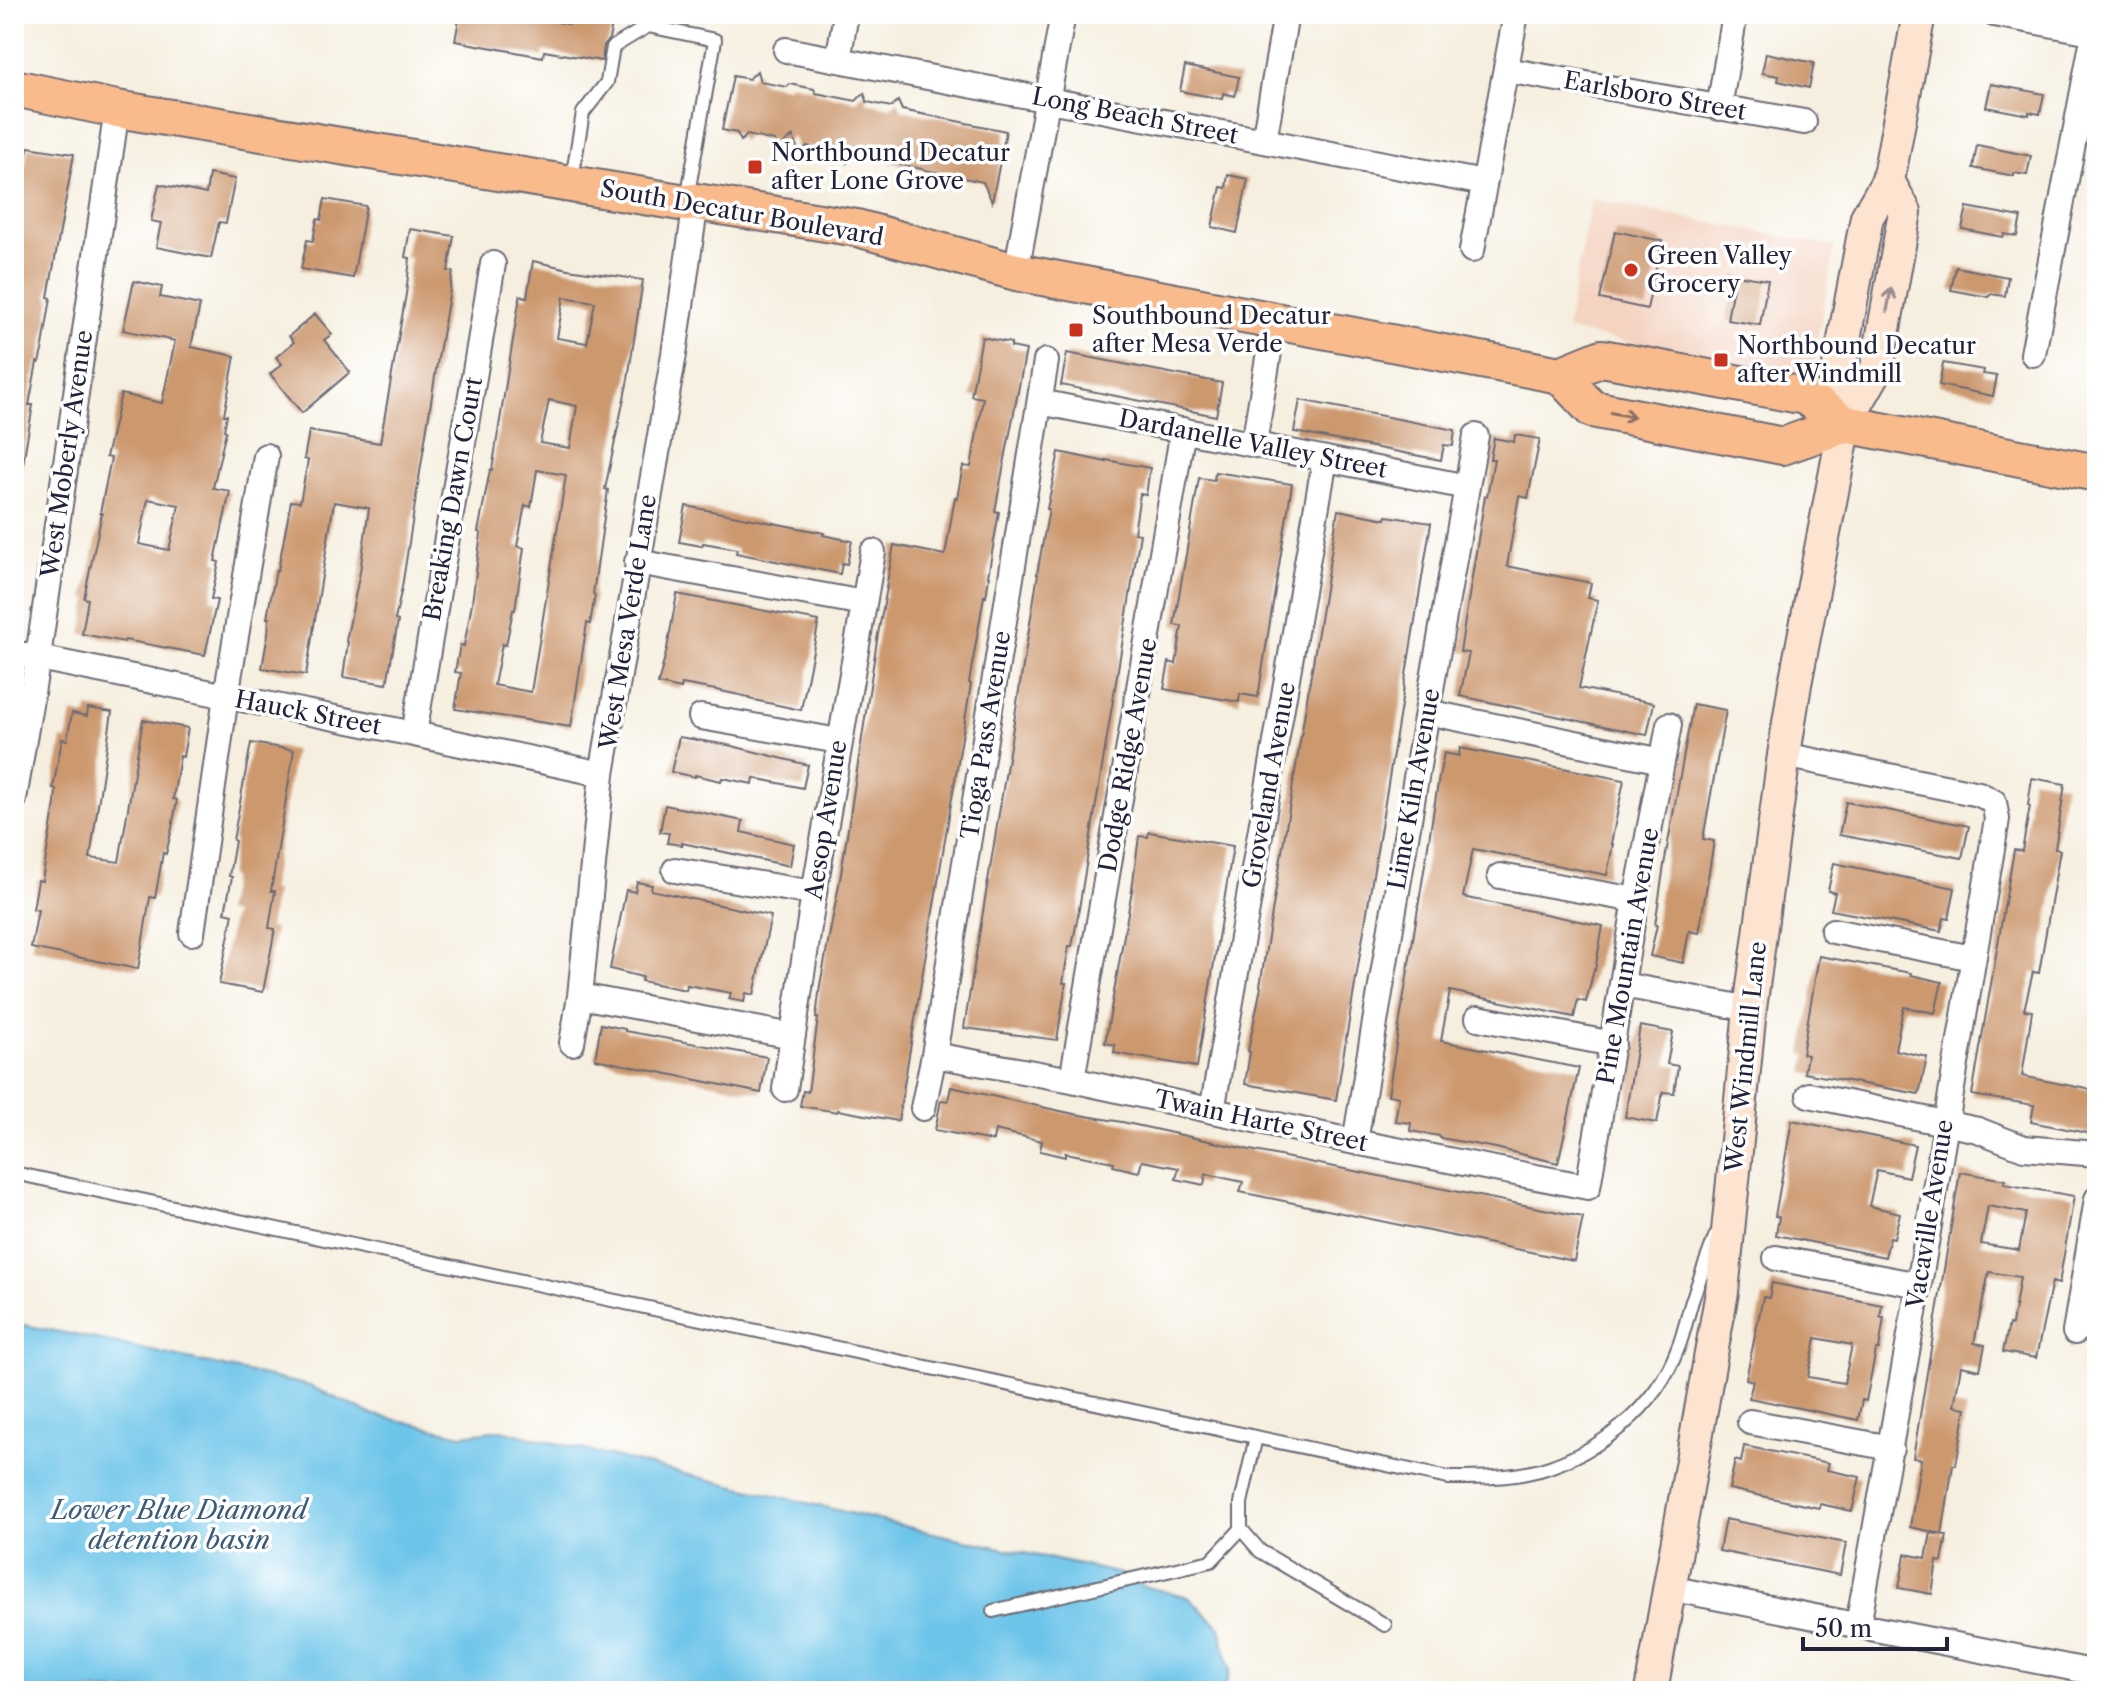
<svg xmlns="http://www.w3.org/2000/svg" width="2111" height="1705" viewBox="0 0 2111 1705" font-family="'Libre Caslon Text',serif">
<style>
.built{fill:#f4d3c1}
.water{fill:#6cc4e9;stroke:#477392;stroke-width:2}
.building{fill:#cc986e;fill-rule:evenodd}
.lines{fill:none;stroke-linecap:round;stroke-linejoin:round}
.lane-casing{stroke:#6c6a74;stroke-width:16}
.street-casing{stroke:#6c6a74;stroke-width:28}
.secondary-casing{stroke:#6c6a74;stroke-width:36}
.primary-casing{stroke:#6c6a74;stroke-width:40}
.lane{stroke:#fff;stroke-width:12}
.street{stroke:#fff;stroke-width:24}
.secondary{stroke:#fde4d1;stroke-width:32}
.primary{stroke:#fabb8c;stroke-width:36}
.oneway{stroke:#9a8d8e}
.oneway2{stroke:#8e6e64}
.poi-dot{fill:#c8321e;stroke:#fff;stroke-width:3}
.labels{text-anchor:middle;stroke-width:7;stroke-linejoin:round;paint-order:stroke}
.street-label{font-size:24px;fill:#22223b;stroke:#fff}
.poi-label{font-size:24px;fill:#22223b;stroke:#fff;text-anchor:start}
.water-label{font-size:26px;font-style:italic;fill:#3c5b78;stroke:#fff}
</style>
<rect width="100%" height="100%" fill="#fff"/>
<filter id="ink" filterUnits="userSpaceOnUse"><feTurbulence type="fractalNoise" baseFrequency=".0125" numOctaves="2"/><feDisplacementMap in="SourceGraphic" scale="16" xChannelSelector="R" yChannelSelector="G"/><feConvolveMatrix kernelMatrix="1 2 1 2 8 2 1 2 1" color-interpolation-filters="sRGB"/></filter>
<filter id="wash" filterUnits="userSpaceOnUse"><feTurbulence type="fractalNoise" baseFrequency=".006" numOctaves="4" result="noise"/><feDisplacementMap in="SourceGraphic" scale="32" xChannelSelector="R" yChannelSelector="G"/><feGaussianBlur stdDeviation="1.8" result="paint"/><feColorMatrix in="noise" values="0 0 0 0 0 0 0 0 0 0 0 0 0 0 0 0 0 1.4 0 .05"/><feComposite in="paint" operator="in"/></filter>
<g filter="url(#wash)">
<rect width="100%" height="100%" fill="#f6efdf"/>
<!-- built -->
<path class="built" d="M1591,199L1835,247L1813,364L1800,372L1781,373L1566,330Z"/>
<!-- water -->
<path class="water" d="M14,1323L106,1341L310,1386L371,1414L462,1435L501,1430L937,1534L1121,1574L1143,1586L1188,1597L1220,1627L1230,1670L1224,1691H14Z"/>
<g id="blocks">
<!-- building -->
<path class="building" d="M460,14L515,23L516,14L569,24L570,17L612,25L609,39L604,45L602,61L544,51L543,57L455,41Z
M1766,53L1814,63L1809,88L1778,81L1779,76L1762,73Z
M1185,66L1239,77L1235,96L1223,93L1222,99L1180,91Z
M757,71L760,82L787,87L790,84L814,89L816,93L856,101L864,93L867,102L891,107L898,101L902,110L1006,131L992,202L983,182L856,155L847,163L844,155L807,146L799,153L793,136L778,149L775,141L747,135L741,141L737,133L722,130L733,76L749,79Z
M1991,84L2044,94L2040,114L2029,112V115L1986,107Z
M1977,145L2031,156L2027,175L2014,173V176L1973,168Z
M28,147L74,154L48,297L51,298L43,346L39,363L37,362L29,405H33L22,469H14V234Z
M209,174L235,179L226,223L219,222L211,258L156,247L161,223L151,221L159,184L206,194Z
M1228,175L1248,179L1237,233L1212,227L1221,187L1226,188Z
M325,199L366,206L353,278L301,269L307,240L313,241L317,219L321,220Z
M1967,207L2021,217L2017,236L2004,234L2003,237L1962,229Z
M410,229L454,236L448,271L453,272L436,370L402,587L395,620L398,621L387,684L343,677L348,642L346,641L360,572L369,508L334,502L306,675L262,668L268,634L269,618H267L276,570H278L291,501L300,502L308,460L304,459L309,431L380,443L406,294L410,258L405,257Z
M1615,231L1662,241L1647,309L1600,299Z
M533,261L568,269L643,280L628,379L605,489L608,490L593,594L595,595L590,624L587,623L571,727L455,709L461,673L455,672L460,645L464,646L472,603L481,533L478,532L490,470H492L520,296L527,297ZM564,297L595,302L587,343L557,338ZM549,400L577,406L570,448L540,443ZM537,470L566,475L531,692L494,685L502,644L506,645L513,610H515L524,548L517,546L525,505L531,507Z
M1956,267L2008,277L2005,296L1990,294L1989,297L1951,290Z
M1735,275L1768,280L1760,325L1727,320Z
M134,281L162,287L160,297L200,305L191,347L235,356L224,415H227L224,430L226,431L213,488L230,491L215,561L219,562L211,599L217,600L205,655L125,640L124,642L82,634L88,599L84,598L102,513H100L111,458L106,457L121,394L162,403L175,341L123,330ZM148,499L179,505L169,550L139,544Z
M315,314L332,334L324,340L350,372L302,413L270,374L282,364L276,357L294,342L289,336Z
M982,337L1011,343V347L1026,350L995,511L999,512L988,576L989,577L986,597L984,596L969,683L971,684L968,702L898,1121L838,1110L837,1112L800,1106L803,1091L808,1092L818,1018H816L820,985L841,874L878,634L887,588H886L894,545L945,555L955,497L957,498L963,466L971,467L983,398L971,396Z
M1067,353L1222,383L1216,416L1061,385Z
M1943,363L1984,370L1983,374L1997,376L1993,396L1939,385Z
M1300,400L1455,430L1453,446L1444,445L1441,460L1294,432Z
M1515,435L1540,439L1528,498L1519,496L1507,566L1591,583L1588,598L1598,600L1579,688L1654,703L1647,735L1460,696L1469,653L1460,652L1485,496H1487L1494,459H1490L1494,438L1514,442Z
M1059,452L1106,462V460L1150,468L1146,495L1140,494L1134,533L1140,534L1077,921L1072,946H1069L1063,983H1066L1057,1040L964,1028L1038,574H1037L1049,509H1047Z
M1215,472L1292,484L1258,697L1240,694L1239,702L1164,689L1169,662L1176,664L1182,626L1174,625L1199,478L1214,480Z
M686,506L824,533L823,535L852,541L847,564L842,563L840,574L736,553L737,549L703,543L702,546L679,542Z
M1338,510L1386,519L1387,516L1431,523L1336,1100L1245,1084L1250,1052L1248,1051L1261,987L1260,986Z
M677,594L819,621L801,710L749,699V697L716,690L682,684L681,689L658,684L667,649Z
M1693,704L1726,710L1703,839L1714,841L1699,933L1689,931L1683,963L1650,956L1657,925H1655L1664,865Z
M88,708L112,712L90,858L119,862L143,720L188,728L183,757L180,756L173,799L177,800L172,828L166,854L163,853L155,898L150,897L138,969L31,948L38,910L33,909L38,880L42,881L55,804L56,789L53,788L62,739L67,740L72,713L87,716Z
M679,737L728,745L808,765L803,788L754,778L753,784L722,778L721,781L695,775V777L671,772Z
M251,743L294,750L271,891H275L269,928L275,929L263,992L219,984L233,914L225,912L232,877L229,876L235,841L233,840Z
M1460,748L1624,780L1611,844H1613L1607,875L1473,849L1463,897L1603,926L1595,970L1594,969L1586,1002L1578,1000L1574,1017L1450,991L1441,1041L1579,1068L1558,1163L1496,1148L1440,1138V1136L1410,1131L1411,1123L1395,1121L1399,1097L1388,1095L1439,777L1444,753L1459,756Z
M2032,778L2065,784L2055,849L2060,850L2039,973L2033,972L2024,1010L2032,1011L2022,1076L2097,1091V1135L2031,1122L2034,1105L1972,1095L2014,850L2022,851L2030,806L2028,805Z
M1846,802L1969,826L1962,858L1839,835Z
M665,805L743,821L741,832L794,844L790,866L682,843V845L667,843L669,833L660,832Z
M1149,832L1233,846L1197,1067L1114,1053L1115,1045L1105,1043L1132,890L1139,836L1148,837Z
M1834,863L1955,888L1949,919L1944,918L1941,931L1831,910L1835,893L1828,891Z
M637,882L652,885L651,890L771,916L754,995L746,993L744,1002L729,999L731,993L687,985L686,990L641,981L642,977L610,969L626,890L635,892Z
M1819,956L1911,973V975L1942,982L1935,1013L1904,1007L1901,1019L1895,1050L1927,1057L1919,1094L1804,1073L1807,1055L1802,1054Z
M601,1024L625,1029V1031L767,1057L761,1093L595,1059Z
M1640,1026L1673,1032L1667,1064L1678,1066L1674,1093L1663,1092L1657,1123L1625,1117Z
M951,1087L1074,1114L1122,1122L1250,1150L1583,1217L1574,1261L1240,1192L1243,1182L1206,1174L1204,1185L1176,1179L1179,1168L1142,1161L1139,1172L1113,1166L1114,1162L1065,1153V1157L1040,1151L1042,1141L995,1130L993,1141L935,1130L941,1100L948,1101Z
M1792,1120L1915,1145L1908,1177L1877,1170L1869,1206L1900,1213L1894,1238L1890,1237L1885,1257L1776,1235L1779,1217L1775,1216Z
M1960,1172L2005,1180L2004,1184L2074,1196L2059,1284L2052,1282L2036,1358L2003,1352L2009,1324L2012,1325L2020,1277L1989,1272L1974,1343L1985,1345L1980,1370L1961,1366L1954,1406L1966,1408L1956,1465H1953L1942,1534L1910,1527L1921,1459L1913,1458ZM1988,1206L2026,1213L2019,1250L1981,1244Z
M1772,1283L1882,1305L1880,1317H1884L1879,1350H1876L1866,1401L1862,1400L1858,1420L1749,1398L1753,1381L1746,1379L1763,1297L1769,1298ZM1816,1338L1852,1345L1844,1383L1808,1377Z
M1744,1446L1829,1463L1827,1470L1860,1477L1852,1511L1820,1504L1819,1508L1729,1489L1735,1460L1741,1462Z
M1725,1519L1846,1543L1840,1575L1719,1551Z
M1931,1533L1947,1535L1942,1562L1937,1561L1932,1594L1899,1588L1905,1554L1926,1558Z"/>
</g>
</g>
<g filter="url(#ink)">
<use href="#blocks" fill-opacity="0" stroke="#6c6a74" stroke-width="2"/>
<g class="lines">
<!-- lane casing -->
<g class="lane-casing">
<path id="lane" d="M572,179L583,113L607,82L613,47L648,26L715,40L687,199
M14,1173L1448,1478C1479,1478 1510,1478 1540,1470C1600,1452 1656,1408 1678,1348C1684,1333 1687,1317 1692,1301C1699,1280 1707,1259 1715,1237
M1256,1437L1241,1503V1529L1260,1551L1385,1625
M993,1611L1211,1561L1241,1529"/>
</g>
<!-- street casing -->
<g class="street-casing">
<path id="street" d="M1994,14L2097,33
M786,50L1484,183
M838,60L846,14
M1506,70L1804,122
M1719,108L1735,14
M1264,141L1286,14
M1472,250L1516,14
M1016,272L1063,14
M2033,354L2094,33
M1040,402L1467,487
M1254,444L1274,321
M637,562L864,603
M14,653L414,734L602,774
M1427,712L1662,761
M701,717L839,741
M414,734L493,264
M1784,755L1979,794L1994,802L1997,819L1919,1285L1858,1625
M14,799L38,657L117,109
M675,870L814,893
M1500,876L1636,900
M1833,931L1973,958
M192,933L226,696L266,456
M1623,985L1750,1009
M580,996L793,1036
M1478,1018L1613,1044
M572,1043L580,996L602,774L674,354L696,202
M934,1055L1072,1080L1355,1142L1588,1187L1636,900L1669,725
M1072,1080L1183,430
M785,1089L814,893L873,552
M1809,1095L1978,1130L2024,1148L2097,1154
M923,1108L934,1055L1046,361
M1212,1111L1325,459
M1355,1142L1427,712L1476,436
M1776,1258L1919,1285
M2075,1332L2097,1199
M1750,1422L1891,1448
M1669,1588L2097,1673"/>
</g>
<!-- secondary casing -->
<g class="secondary-casing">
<path id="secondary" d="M1845,424L1877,368L1905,212L1888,181
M1651,1691L1722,1292L1750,1009L1784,755L1795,684L1845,424L1839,366L1867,217L1888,181L1919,14"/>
</g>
<!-- primary casing -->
<g class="primary-casing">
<path id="primary" d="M14,88L117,109L686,203L696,202L857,228L1016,272L1560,375L1602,358L1805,396L1845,424L2097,473
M1560,375L1592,409L1783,446L1845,424"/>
</g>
<!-- lane -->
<use href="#lane" class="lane"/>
<!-- street -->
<use href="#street" class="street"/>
<!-- secondary -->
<use href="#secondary" class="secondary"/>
<!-- primary -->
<use href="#primary" class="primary"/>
</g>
<!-- one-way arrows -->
<defs><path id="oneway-shaft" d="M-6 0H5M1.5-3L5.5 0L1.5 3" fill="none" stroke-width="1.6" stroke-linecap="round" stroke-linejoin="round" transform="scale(2)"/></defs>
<use class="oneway" href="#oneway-shaft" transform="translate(1889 300) rotate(-80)"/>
<use class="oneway2" href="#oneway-shaft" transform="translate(1623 415) rotate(11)"/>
</g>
<!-- markers -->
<g class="poi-dot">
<rect x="747" y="159" width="16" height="16" rx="4"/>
<circle cx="1631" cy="270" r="8"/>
<rect x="1068" y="322" width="16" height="16" rx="4"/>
<rect x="1713" y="352" width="16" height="16" rx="4"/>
</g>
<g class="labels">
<!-- street labels -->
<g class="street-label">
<text transform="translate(1655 96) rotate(10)" y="8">Earlsboro Street</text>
<text transform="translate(1135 116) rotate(11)" y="8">Long Beach Street</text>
<text transform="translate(742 213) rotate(10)" y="8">South Decatur Boulevard</text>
<text transform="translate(1253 444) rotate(11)" y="8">Dardanelle Valley Street</text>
<text transform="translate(67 454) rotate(-82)" y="8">West Moberly Avenue</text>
<text transform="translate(453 499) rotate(-80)" y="8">Breaking Dawn Court</text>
<text transform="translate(628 622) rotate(-81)" y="8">West Mesa Verde Lane</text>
<text transform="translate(308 713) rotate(11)" y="8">Hauck Street</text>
<text transform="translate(986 735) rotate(-81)" y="8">Tioga Pass Avenue</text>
<text transform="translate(1128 755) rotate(-80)" y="8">Dodge Ridge Avenue</text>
<text transform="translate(1269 785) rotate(-80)" y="8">Groveland Avenue</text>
<text transform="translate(1414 789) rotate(-80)" y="8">Lime Kiln Avenue</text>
<text transform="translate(826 820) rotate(-81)" y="8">Aesop Avenue</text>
<text transform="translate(1628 956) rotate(-80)" y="8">Pine Mountain Avenue</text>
<text transform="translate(1746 1057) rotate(-84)" y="8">West Windmill Lane</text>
<text transform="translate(1261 1121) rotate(12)" y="8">Twain Harte Street</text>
<text transform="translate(1930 1214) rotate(-81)" y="8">Vacaville Avenue</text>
</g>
<!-- poi labels -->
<g class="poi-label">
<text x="771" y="161">Northbound Decatur<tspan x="771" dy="28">after Lone Grove</tspan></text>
<text x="1647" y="264">Green Valley<tspan x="1647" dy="28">Grocery</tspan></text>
<text x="1092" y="324">Southbound Decatur<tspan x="1092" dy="28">after Mesa Verde</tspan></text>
<text x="1737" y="354">Northbound Decatur<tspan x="1737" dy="28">after Windmill</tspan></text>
</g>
<!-- water labels -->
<g class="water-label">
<text x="179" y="1519">Lower Blue Diamond<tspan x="179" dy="30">detention basin</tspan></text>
</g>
</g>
<!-- margin -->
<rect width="2111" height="1705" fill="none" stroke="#fff" stroke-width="48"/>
<!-- scale -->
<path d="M1803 1637v12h144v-12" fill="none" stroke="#22223b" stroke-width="4"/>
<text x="1815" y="1637" font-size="24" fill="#22223b" stroke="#ffffff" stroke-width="6" paint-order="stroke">50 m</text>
</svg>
